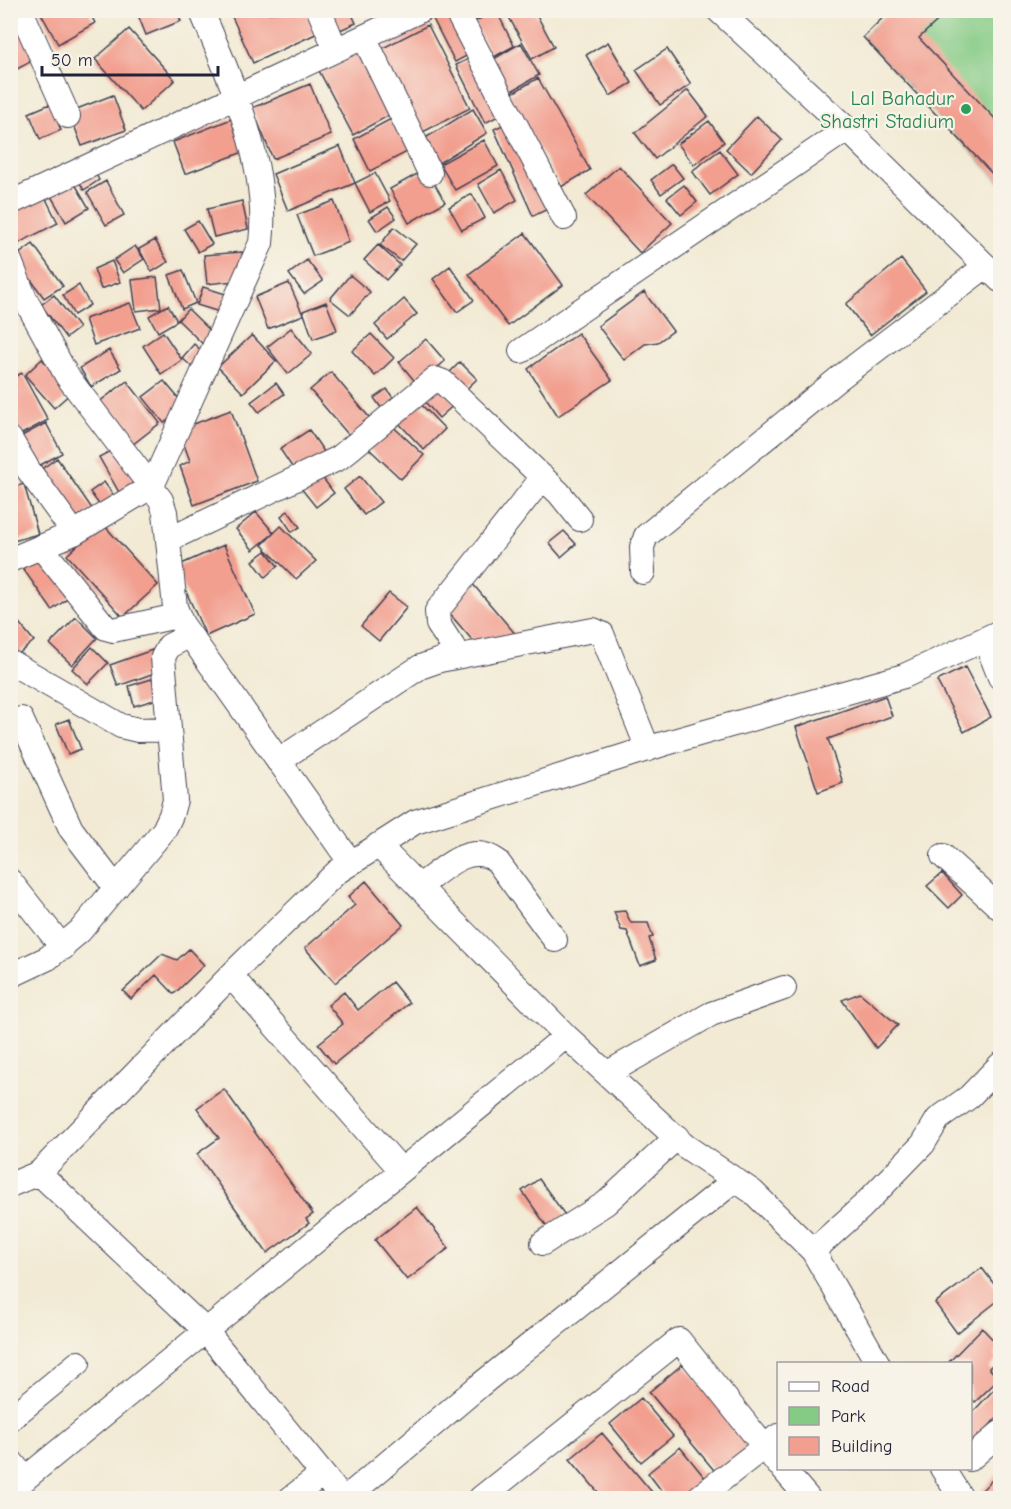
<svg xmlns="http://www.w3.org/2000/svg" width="1011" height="1509" viewBox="0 0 1011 1509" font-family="'Comic Neue',sans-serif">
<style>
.green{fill:#85cb85;stroke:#547660;stroke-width:1.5}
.building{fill:#f29f8f}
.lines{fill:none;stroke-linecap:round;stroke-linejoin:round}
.minor-casing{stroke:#414052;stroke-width:26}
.minor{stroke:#fff;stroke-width:24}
.leisure-dot{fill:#2e9e5b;stroke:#f7f3e8;stroke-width:2}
.labels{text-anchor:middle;stroke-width:4.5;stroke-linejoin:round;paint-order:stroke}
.leisure-label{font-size:20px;fill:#27864d;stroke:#f7f3e8;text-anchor:end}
</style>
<rect width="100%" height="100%" fill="#f7f3e8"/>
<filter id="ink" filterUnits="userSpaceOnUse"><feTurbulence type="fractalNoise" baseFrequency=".0167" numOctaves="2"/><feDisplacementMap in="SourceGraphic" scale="12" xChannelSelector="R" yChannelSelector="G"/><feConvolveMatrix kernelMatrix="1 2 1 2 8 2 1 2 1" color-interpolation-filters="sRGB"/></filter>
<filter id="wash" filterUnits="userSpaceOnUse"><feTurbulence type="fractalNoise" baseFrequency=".008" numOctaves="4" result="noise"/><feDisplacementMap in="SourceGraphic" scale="24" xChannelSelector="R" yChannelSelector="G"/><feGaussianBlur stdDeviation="1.35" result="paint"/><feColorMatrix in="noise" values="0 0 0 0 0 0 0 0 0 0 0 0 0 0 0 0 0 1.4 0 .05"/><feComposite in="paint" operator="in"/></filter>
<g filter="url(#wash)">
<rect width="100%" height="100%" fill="#f2ead4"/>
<!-- green -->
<path class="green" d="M891,11H1000V182L863,37Z"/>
<g id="blocks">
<!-- building -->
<path class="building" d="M39,10H88L95,23L58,44Z
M136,10H176L181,21L146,35Z
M229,10H268L269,13L311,10L320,32L253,63Z
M323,10H350L356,23L333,33Z
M445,10L476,51L455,62L432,17Z
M496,10L514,46L492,58L474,22Z
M505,10H534L554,47L532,59Z
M891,10H949L919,38L1000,124V182L863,37Z
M21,25L39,57L10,73V31Z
M428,25L470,108L419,134L377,51Z
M129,29L175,80L141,111L95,59Z
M360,41L397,111L353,135L316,65Z
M608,42L632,83L610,96L586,55Z
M521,43L539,75L510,92L492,60Z
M667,49L691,84L660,105L636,70Z
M477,55L506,112L485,123L456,65Z
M538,78L590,170L561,187L509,95Z
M310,84L331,135L273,159L252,108Z
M688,90L708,116L655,159L635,133Z
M113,95L126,130L82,146L69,112Z
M50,104L61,130L40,139L29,113Z
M473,109L487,133L437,164L422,140Z
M400,114L417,147L370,171L354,139Z
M757,116L782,140L751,173L726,149Z
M234,118L246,151L185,174L173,142Z
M511,121L550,208L533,216L494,129Z
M709,121L724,142L694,165L678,144Z
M484,140L498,166L455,190L440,164Z
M340,146L355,183L288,211L273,174Z
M720,150L738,174L710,195L692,171Z
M672,164L683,178L661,194L651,180Z
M91,166L99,180L84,190L76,176Z
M619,166L672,223L640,253L586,195Z
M426,169L445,202L409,223L390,189Z
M501,170L517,200L494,213L478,184Z
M375,173L390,201L370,212L355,183Z
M71,177L89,208L66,222L48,191Z
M106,181L124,215L106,225L87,192Z
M684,185L697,202L681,215L667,198Z
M42,191L58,223L17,244L10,230V206Z
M472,194L485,218L462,230L449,207Z
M242,201L248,229L214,237L207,209Z
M334,201L349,242L313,256L297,215Z
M388,207L396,218L377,231L369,219Z
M198,221L212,244L198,252L184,229Z
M394,227L416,244L401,261L380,245Z
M525,233L563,285L508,326L469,274Z
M155,240L168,262L152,272L139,249Z
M33,244L63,286L44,298L15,257Z
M378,245L400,265L386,280L364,260Z
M135,246L144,259L123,273L114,260Z
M242,252L244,280L207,284L204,255Z
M901,259L926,291L870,335L846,304Z
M307,260L323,281L304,294L289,274Z
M112,261L120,282L101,289L94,269Z
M450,266L474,300L457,312L433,279Z
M183,270L196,303L182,309L169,275Z
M350,275L370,292L350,315L330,299Z
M157,277L161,308L136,311L132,280Z
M289,283L303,315L268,329L255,297Z
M79,285L90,305L74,315L63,295Z
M203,287L235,297L229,315L197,305Z
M644,292L673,331L658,342L645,344L624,360L598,326Z
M54,295L79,328L66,338L41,305Z
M404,299L417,314L387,339L375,325Z
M326,302L337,330L313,339L303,311Z
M130,303L140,328L94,345L85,319Z
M168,305L177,321L158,332L149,316Z
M188,309L219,339L209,350L178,320Z
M291,328L312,354L288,374L267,347Z
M163,332L182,360L161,374L143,346Z
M578,333L612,380L558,416L528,369Z
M371,334L394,358L375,376L352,351Z
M252,335L276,361L243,393L218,367Z
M426,339L445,361L418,385L399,362Z
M194,344L209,357L197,371L182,358Z
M109,350L121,369L91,387L80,368Z
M42,359L72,392L54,408L25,375Z
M460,362L477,379L460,395L444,378Z
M331,372L374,423L353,440L310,390Z
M22,373L48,420L18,436L10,423V379Z
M127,381L160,423L132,445L99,402Z
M164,381L185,406L164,423L143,397Z
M438,382L456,403L439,418L421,397Z
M276,383L284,394L259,412L251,402Z
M387,389L395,401L382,409L374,398Z
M415,398L445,429L424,450L394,418Z
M231,410L257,481L194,505L180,466L190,461L182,439L183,428Z
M388,422L424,455L401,479L366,446Z
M46,423L62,453L37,467L20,437Z
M309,430L327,456L298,476L280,449Z
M118,447L142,491L124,501L99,457Z
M57,458L93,510L72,524L36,473Z
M319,473L334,493L316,507L300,487Z
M360,476L381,502L364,515L344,489Z
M104,482L117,500L103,510L90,492Z
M24,484L38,534L10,542V488Z
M288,511L300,527L292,532L281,516Z
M256,512L274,533L253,550L236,529Z
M102,523L158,585L123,617L67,555Z
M281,526L316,561L296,579L262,545Z
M564,531L576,544L561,557L549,543Z
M224,545L255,614L206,636L175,567Z
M38,549L71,596L52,610L19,563Z
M266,551L278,566L265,577L253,561Z
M471,582L518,637L479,648L443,606Z
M389,593L407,607L379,641L361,626Z
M10,612L34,641L17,655L10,647Z
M76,617L97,638L72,665L50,644Z
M92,647L108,663L88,684L72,669Z
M155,649L163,670L118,686L110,665Z
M965,667L991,717L964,732L937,681Z
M158,677L164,697L134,706L129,686Z
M885,696L892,716L828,739L843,783L818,792L796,727Z
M69,719L81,749L68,754L56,724Z
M942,873L962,895L949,908L927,886Z
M366,881L403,925L335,983L305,948L355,905L348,897Z
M625,911L631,923H648L653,937L649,938L656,960L640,966L627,931L621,930L614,912Z
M189,949L204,965L174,994L156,975L131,999L123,991L162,954L177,960Z
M392,982L409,1003L334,1064L318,1044L343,1024L328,1005L344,992L358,1010Z
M860,993L898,1025L876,1048L842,1000Z
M224,1089L313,1214L306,1219L309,1223L267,1253L197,1154L219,1138L197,1108Z
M539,1179L565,1215L548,1228L522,1191Z
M417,1207L449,1248L407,1280L375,1240Z
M982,1268L1000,1292V1299L957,1333L935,1303Z
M982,1328L1000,1347L994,1356L998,1359L989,1368L999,1379L975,1402L970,1398V1364H947Z
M683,1364L752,1446L718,1475L649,1392Z
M1000,1383V1414L974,1443L970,1440V1415Z
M641,1398L673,1436L641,1462L610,1424Z
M602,1433L657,1498H603L570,1459Z
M680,1447L709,1483L690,1498L683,1493L676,1498H667L648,1473Z
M1000,1472V1498H980L977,1495Z"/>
</g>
</g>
<g filter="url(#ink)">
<use href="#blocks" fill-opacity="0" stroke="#414052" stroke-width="1.5"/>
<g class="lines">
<!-- minor casing -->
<g class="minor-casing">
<path id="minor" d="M319,10L336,50
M456,10L564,218
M718,10L847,129L1000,280
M23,15L68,116
M364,37L430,173
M10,203L421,10
M10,261L25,299L67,376L161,500L165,512L175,607L182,624L351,863
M521,351L847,129
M10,439L29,471L74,533
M168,540L339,458L435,379L443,382L559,493L580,519
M41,547L106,628L113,630L177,616
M10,560L74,533L152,486L261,243C270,167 231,80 201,10
M643,572L642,547L646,536L838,379L986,266
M985,639L1000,677
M459,656L438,624L437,611L543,477
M10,662L121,726L138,730L169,729
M21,719L71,829L116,888
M278,761L420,667L440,660L593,630L602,634L648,749
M378,845L566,1036
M943,856L1000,908
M10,881L63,948
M419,887C441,871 469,840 497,861L555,940
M10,976L48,958L80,931L164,830L171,815L175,800L163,657L169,646L190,635
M231,976L401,1170
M608,1073L711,1014L784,988
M39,1173L205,1330L342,1498
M10,1185L39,1173L239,967L337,872L415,822L663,744L904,676L1000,632
M543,1243L606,1203L677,1137
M813,1251L862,1207L923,1144L938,1119L969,1097L1000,1065
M10,1419L78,1363
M970,1459L1000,1433
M10,1460L25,1479
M782,1468L808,1498
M942,1468L961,1498
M10,1491L566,1036L685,1146L753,1192L813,1251L878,1364
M291,1498L321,1475
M346,1498L479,1386L735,1180
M481,1498L679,1340L778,1464
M698,1498L778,1436"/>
</g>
<!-- minor -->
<use href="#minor" class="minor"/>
</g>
</g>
<!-- markers -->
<circle class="leisure-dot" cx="966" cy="109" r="6"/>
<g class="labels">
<!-- leisure labels -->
<g class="leisure-label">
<text x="954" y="105">Lal Bahadur<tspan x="954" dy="23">Shastri Stadium</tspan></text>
</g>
</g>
<!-- margin -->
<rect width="1011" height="1509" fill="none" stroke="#f7f3e8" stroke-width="36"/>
<!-- legend -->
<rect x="777" y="1362" width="195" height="108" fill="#f7f3e8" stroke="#a29fa3" stroke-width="1.5"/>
<rect x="789" y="1382" width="30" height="9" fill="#ffffff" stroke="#a29fa3" stroke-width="1.5"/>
<text x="831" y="1392" font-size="18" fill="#22223b">Road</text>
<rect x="789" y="1407" width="30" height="18" fill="#85cb85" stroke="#a29fa3" stroke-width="1.5"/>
<text x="831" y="1422" font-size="18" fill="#22223b">Park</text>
<rect x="789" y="1437" width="30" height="18" fill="#f29f8f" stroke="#a29fa3" stroke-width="1.5"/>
<text x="831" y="1452" font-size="18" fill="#22223b">Building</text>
<!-- scale -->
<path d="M42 66v9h176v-9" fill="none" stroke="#22223b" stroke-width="3"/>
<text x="51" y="66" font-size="18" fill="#22223b" stroke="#f7f3e8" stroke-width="4.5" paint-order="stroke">50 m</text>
</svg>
